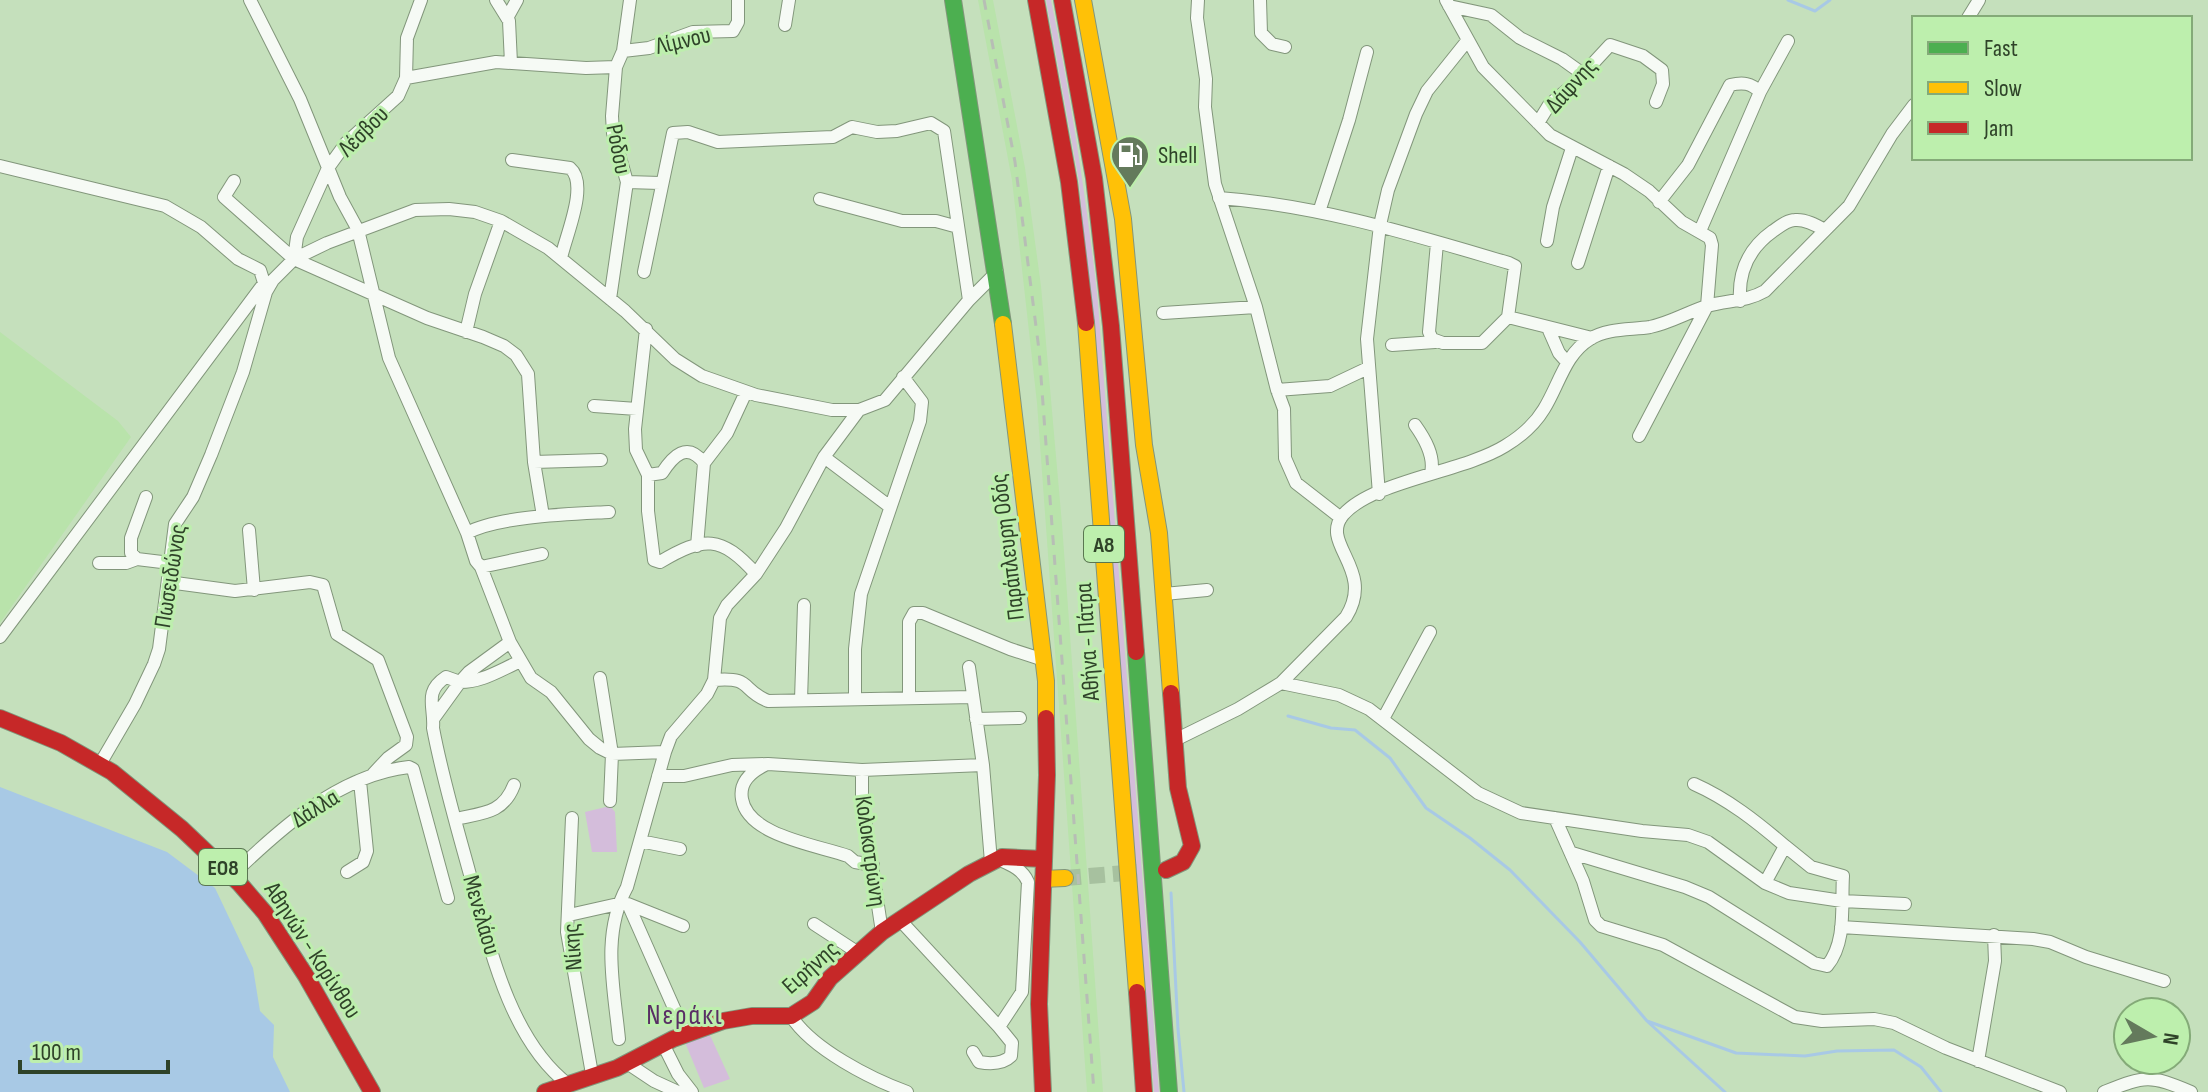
<svg xmlns="http://www.w3.org/2000/svg" width="2208" height="1092" viewBox="0 0 2208 1092" font-family="'Sofia Sans Condensed',sans-serif">
<style>
.built{fill:#b9e3ab}
.green{fill:#d4bddb}
.water{fill:#a8c9e5}
.lines{fill:none;stroke-linecap:round;stroke-linejoin:round}
.stream{stroke:#a8c9e5;stroke-width:3}
.secondary-tunnel{stroke:#a7c19f;stroke-width:16;stroke-dasharray:16 8;stroke-linecap:butt}
.street-casing{stroke:#82967b;stroke-width:14}
.fast-casing{stroke:#82967b;stroke-width:18}
.slow-casing{stroke:#82967b;stroke-width:18}
.jam-casing{stroke:#82967b;stroke-width:18}
.street{stroke:#f6faf5;stroke-width:12}
.fast{stroke:#4caf50;stroke-width:16}
.slow{stroke:#ffc107;stroke-width:16}
.jam{stroke:#c62828;stroke-width:16}
.rail{stroke:#b7beb5;stroke-width:3;stroke-dasharray:10 10;stroke-linecap:butt}
.labels{text-anchor:middle;stroke-width:6;stroke-linejoin:round;paint-order:stroke}
.shield{fill:#bdefad;stroke:#5a7751;stroke-width:2}
.shield-label{font-size:22px;font-weight:bold;fill:#2f4329}
.street-label{font-size:24px;fill:#2f4329;stroke:#bdefad}
.poi-label{font-size:24px;fill:#2f4329;stroke:#bdefad;text-anchor:start}
.quarter-label{font-size:28px;letter-spacing:2px;fill:#592f65;stroke:#bdefad}
</style>
<rect width="100%" height="100%" fill="#c5e0bc"/>
<!-- built -->
<path class="built" d="M978,0H993L1025,168L1041,286L1062,524L1103,1092H1087L1037,403L1012,180Z
M0,332L118,421L131,437L0,623Z"/>
<!-- green -->
<path class="green" d="M1046,0H1051C1071,100 1087,201 1098,303L1159,1092H1154L1079,181Z
M610,806L615,812L617,852H592L585,812Z
M709,1033L730,1079L704,1088L684,1040Z"/>
<!-- water -->
<path class="water" d="M0,787L167,852L215,888L253,968L260,1011L274,1025L273,1057L290,1092H0Z"/>
<g class="lines">
<!-- stream -->
<path class="stream" d="M1788,0L1815,11L1830,0
M1288,716L1331,728L1355,730L1390,758L1426,808L1470,838L1510,870L1580,942L1647,1021L1736,1053L1805,1056L1837,1051L1894,1050L1921,1067L1941,1092
M1171,893L1178,1029L1184,1092
M1648,1022L1725,1092"/>
<!-- secondary-tunnel -->
<path class="secondary-tunnel" d="M1065,878L1137,872"/>
<!-- street casing -->
<g class="street-casing">
<path id="street" d="M250,0L300,99L340,197L358,230L389,358L467,533
M496,0L509,21L511,63
M1198,0L1197,18L1206,79L1205,107L1215,184L1256,307L1277,390L1284,409L1285,458L1296,483L1341,518
M1260,0L1261,33L1272,44L1285,47
M1446,0L1483,67L1550,135L1624,174L1649,191L1682,222L1710,238L1712,245L1707,306L1639,436
M1449,6L1491,15L1520,38L1562,59L1583,74
M507,18L517,0
M1968,18L1979,0
M785,25L789,0
M623,51L649,48L693,32L733,31L738,22V0
M406,78L496,62L586,68L616,67
M1760,92L1788,41
M1538,123L1549,105L1572,86L1610,45L1643,56L1662,70L1663,84L1656,102
M512,160L570,168C589,184 566,235 561,258
M0,166L165,206L201,227L238,259L260,270L266,289
M234,181L224,197L294,259L427,318L483,337L504,346L516,355L528,374L534,462L543,516
M627,182L660,183
M1219,198C1318,205 1414,235 1509,263L1515,266L1508,317L1592,338
M820,199L902,221H936L958,227
M1659,202L1688,165L1730,85C1743,82 1751,83 1760,92L1700,231
M1319,212L1349,120L1367,52
M1547,241L1553,207L1572,148
M1437,243L1429,332L1432,339L1443,343H1482L1508,317
M294,259L297,237L328,168L346,143L398,96L406,78L407,38L421,0
M1578,263L1609,166
M644,272L673,133L688,132L718,142L833,137L852,127L877,132L897,131L931,123L944,131L969,300
M610,299L627,182L613,133L612,116L616,67L623,51L630,0
M1740,301C1738,271 1749,248 1773,231C1779,227 1787,220 1795,220C1805,219 1816,225 1825,230
M1163,313L1256,307
M1548,328L1559,353L1567,362
M646,329L635,429L636,450L648,475V511L654,560L660,562C704,536 721,535 756,574
M466,332L475,294L501,221
M1392,345L1435,342
M1277,390L1330,386L1368,368
M594,406L637,409
M1415,425C1425,439 1435,456 1431,473
M824,457L889,506
M534,462L601,460
M648,475L662,473C673,456 687,441 704,463
M1379,494L1367,339L1380,225L1388,190L1416,114L1427,91L1467,41
M146,497L131,538V553L137,559L170,563
M249,530L254,590
M697,546L704,463L727,433L746,392
M542,554L481,567L476,561L467,533C498,516 572,514 609,512
M99,563H126L137,559
M481,567L510,642L531,678L551,692L589,739L600,748L612,754L665,752
M168,582L235,591L310,582L323,585L337,634L378,660L407,737L406,745L388,758L373,774
M1164,594L1207,590
M0,637L265,282
M510,642L469,672L460,682L446,677C423,692 435,707 433,728C442,776 456,824 469,871C488,940 508,1039 569,1085
M969,667L983,765L991,862
M600,678L612,754L610,801
M714,680C754,677 739,689 768,701L973,697
M1281,683L1339,695L1369,709L1478,793L1521,813L1642,831L1688,835L1708,842L1765,883L1789,893L1842,901L1905,904
M909,698V622L914,613H923L1010,649L1044,660
M855,699V649L861,594L920,421L922,402L903,377
M801,700L804,605
M434,718L460,682C483,682 500,670 521,661
M976,719L1020,718
M1383,719L1430,632
M1175,740L1238,709L1281,683L1346,617C1376,569 1319,544 1343,515C1372,481 1463,472 1505,446C1520,437 1535,424 1544,409C1559,385 1565,354 1590,339C1607,328 1631,330 1650,327C1670,323 1688,312 1707,306C1727,300 1746,302 1765,291L1849,206L1892,134L1914,105
M100,764L135,704L154,664L159,649L175,524L193,497L211,455L243,372L266,292L273,280L294,259L327,243L415,210L449,209L475,212L501,221L548,248L625,311L675,359L702,376L756,395L832,410H859L885,400L969,300L997,272
M765,765C751,772 739,782 742,799C748,836 817,845 848,856L855,862L873,865
M862,770V800L882,932
M658,776H684L732,765L768,764L862,770L983,765
M1694,784C1728,799 1757,822 1785,846L1765,883
M572,818L567,932L592,1074
M1555,818L1583,881L1595,920L1601,926L1663,945L1795,1017L1822,1021L1874,1019L1894,1023L1946,1048L2060,1092
M455,819C482,813 503,814 514,785
M640,841L680,849
M1572,853L1685,887L1709,897L1814,963L1827,966C1847,942 1841,905 1843,876L1811,867L1785,846
M347,872L363,862L367,851L360,781
M232,875C281,828 339,775 409,767L413,769L448,898
M628,904L685,1033
M569,915L618,904H628L683,926
M899,919L999,1027
M814,924L860,954
M1841,927L2033,939L2050,942L2086,957L2164,981
M791,1016C812,1049 871,1079 907,1092
M619,1039C614,987 601,935 627,887L665,752L671,736L707,694L714,680L720,618L727,605L756,574L786,528L824,457L859,410
M663,1044L678,1074L692,1092
M973,1052L979,1062C990,1064 1003,1064 1011,1056L1012,1043L999,1027L1022,992L1028,882C1023,870 1012,865 1000,860
M1978,1061L1995,961L1994,935
M627,1063L654,1081L678,1092
M2104,1092C2145,1076 2149,1074 2191,1092"/>
</g>
<!-- fast casing -->
<g class="fast-casing">
<path id="fast" d="M953,0L1003,324
M1136,652L1169,1092"/>
</g>
<!-- slow casing -->
<g class="slow-casing">
<path id="slow" d="M1083,0L1123,219L1144,445L1159,533L1171,693
M1086,323L1137,992
M1003,324L1046,681V718
M1043,879L1065,878"/>
</g>
<!-- jam casing -->
<g class="jam-casing">
<path id="jam" d="M1036,0L1069,182L1086,323
M1062,0L1094,178L1111,326L1136,652
M0,718L61,743L112,772L182,829L240,884L265,913L306,976L372,1092
M1166,870L1183,862L1192,846L1178,788L1171,693
M1137,992L1144,1092
M545,1092L617,1068L673,1039L723,1021L752,1016H791L813,1002L830,978L882,932L969,874L1002,857L1044,859
M1043,1092L1039,1004L1047,775L1046,718"/>
</g>
<!-- street -->
<use href="#street" class="street"/>
<!-- fast -->
<use href="#fast" class="fast"/>
<!-- slow -->
<use href="#slow" class="slow"/>
<!-- jam -->
<use href="#jam" class="jam"/>
<!-- rail -->
<path class="rail" d="M984,0L1015,162L1039,350L1094,1092"/>
</g>
<!-- icons -->
<defs>
<g id="fuel-pin" transform="scale(2)"><path d="M0 17L-7.5 6A9.5 9.5 0 1 1 7.5 6Z" fill="#647a5c" stroke="#bdefad"/><path d="M-5.5-6h7V0h2V4h1.3V-2.5L3-4.5l.8-.8L6-3V5H2.5V1h-1V6h-7ZM-4.2-4.7v3.2H.2V-4.7Z" fill="#fff"/></g>
</defs>
<g fill-rule="evenodd">
<use href="#fuel-pin" x="1130" y="155"/>
</g>
<g class="labels">
<!-- shield labels -->
<g class="shield">
<rect x="1084" y="526" width="40" height="36" rx="6"/>
<rect x="199" y="849" width="48" height="36" rx="6"/>
</g>
<g class="shield-label">
<text x="1104" y="552">Α8</text>
<text x="223" y="875">ΕΟ8</text>
</g>
<!-- street labels -->
<g class="street-label">
<text transform="translate(683 40) rotate(-13)" y="8">Λίμνου</text>
<text transform="translate(1571 85) rotate(-48)" y="8">Δάφνης</text>
<text transform="translate(363 131) rotate(-45)" y="8">Λέσβου</text>
<text transform="translate(619 149) rotate(79)" y="8">Ρόδου</text>
<text transform="translate(1007 547) rotate(-97)" y="8">Παράπλευρη Οδός</text>
<text transform="translate(170 576) rotate(-81)" y="8">Πωσειδώνος</text>
<text transform="translate(1087 642) rotate(-94)" y="8">Αθήνα - Πάτρα</text>
<text transform="translate(315 808) rotate(-32)" y="8">Δάλλα</text>
<text transform="translate(871 851) rotate(82)" y="8">Κολοκοτρώνη</text>
<text transform="translate(482 915) rotate(74)" y="8">Μενελάου</text>
<text transform="translate(572 947) rotate(-94)" y="8">Νίκης</text>
<text transform="translate(313 950) rotate(57)" y="8">Αθηνών - Κορίνθου</text>
<text transform="translate(810 967) rotate(-42)" y="8">Ειρήνης</text>
</g>
<!-- poi labels -->
<g class="poi-label">
<text x="1158" y="163">Shell</text>
</g>
<!-- quarter labels -->
<g class="quarter-label">
<text x="685" y="1024">Νεράκι</text>
</g>
</g>
<!-- legend -->
<rect x="1912" y="16" width="280" height="144" fill="#bdefad" stroke="#84aa78" stroke-width="2"/>
<rect x="1928" y="42" width="40" height="12" fill="#4caf50" stroke="#84aa78" stroke-width="2"/>
<text x="1984" y="56" font-size="24" fill="#2f4329">Fast</text>
<rect x="1928" y="82" width="40" height="12" fill="#ffc107" stroke="#84aa78" stroke-width="2"/>
<text x="1984" y="96" font-size="24" fill="#2f4329">Slow</text>
<rect x="1928" y="122" width="40" height="12" fill="#c62828" stroke="#84aa78" stroke-width="2"/>
<text x="1984" y="136" font-size="24" fill="#2f4329">Jam</text>
<!-- north arrow -->
<g transform="translate(2152 1036) rotate(99)"><circle r="38" fill="#bdefad" stroke="#84aa78" stroke-width="2"/>
<path d="M0-6L14 30L0 20L-14 30Z" fill="#647a5c"/>
<text y="-12" font-size="22" font-weight="bold" text-anchor="middle" fill="#2f4329">N</text>
</g>
<!-- scale -->
<path d="M20 1060v12h148v-12" fill="none" stroke="#2f4329" stroke-width="4"/>
<text x="32" y="1060" font-size="24" fill="#2f4329" stroke="#bdefad" stroke-width="6" paint-order="stroke">100 m</text>
</svg>
